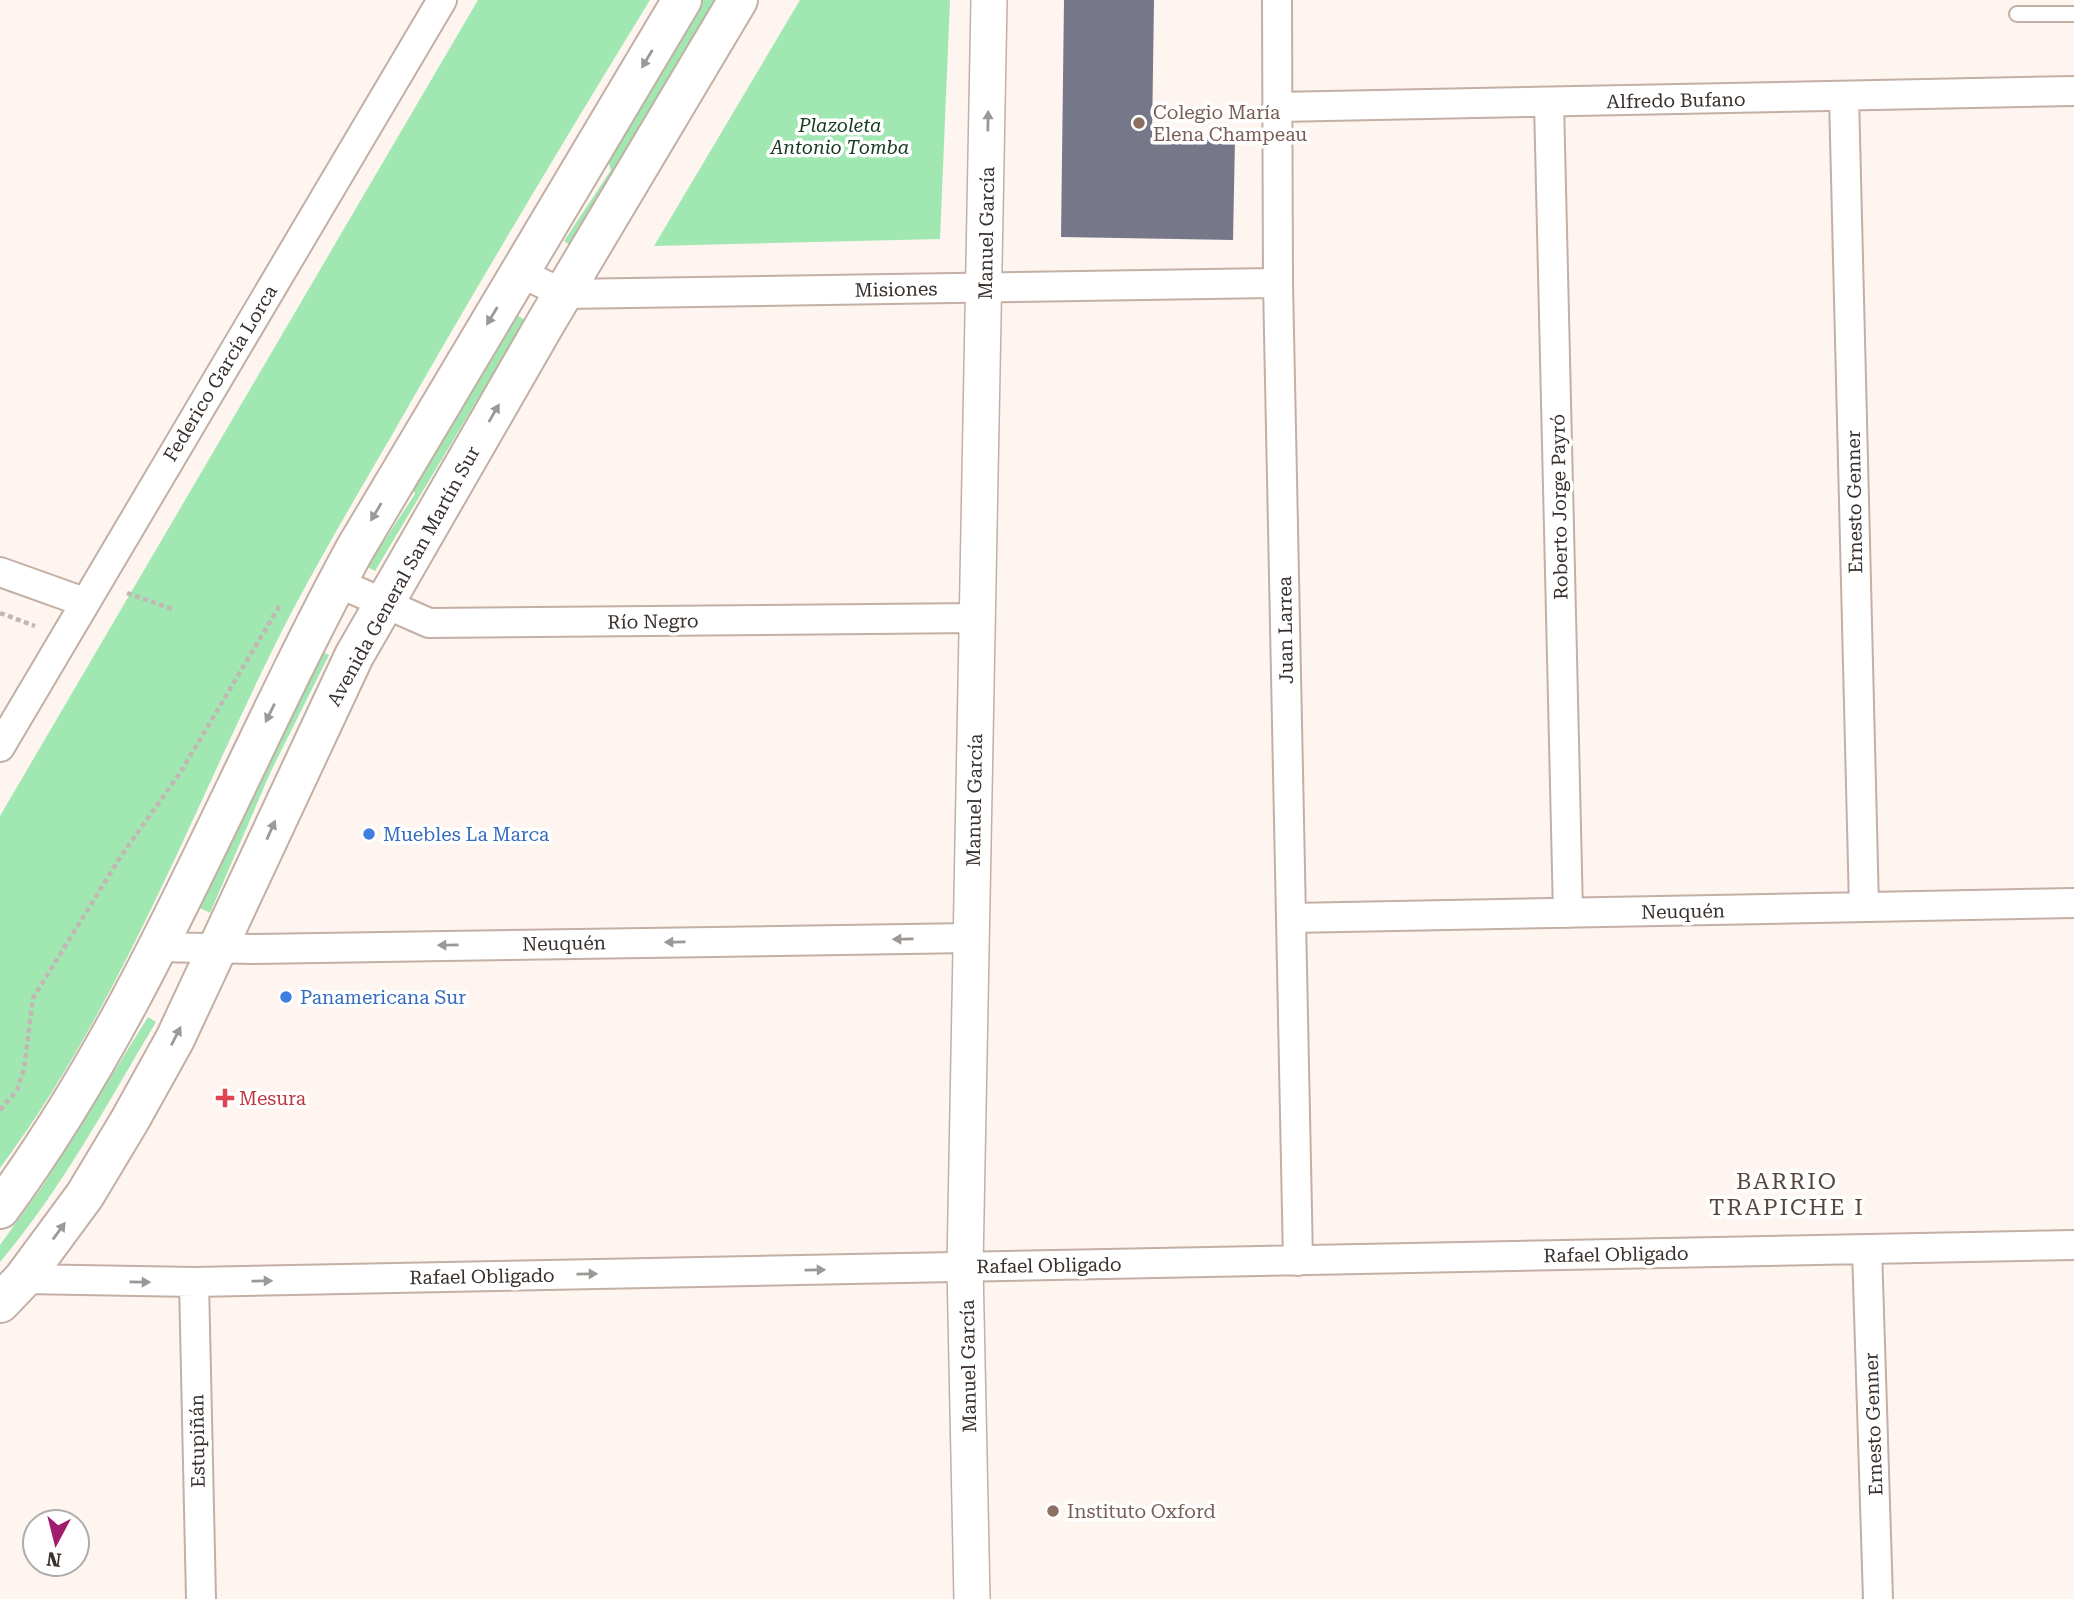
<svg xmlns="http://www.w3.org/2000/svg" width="2074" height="1599" viewBox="0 0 2074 1599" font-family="'Roboto Serif',serif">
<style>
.green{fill:#a0e7b2}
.building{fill:#767789}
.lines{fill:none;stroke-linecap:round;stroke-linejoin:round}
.service-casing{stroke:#c3afa4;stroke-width:18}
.minor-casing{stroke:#c3afa4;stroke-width:32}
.tertiary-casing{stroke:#c3afa4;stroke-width:38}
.primary-casing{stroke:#c3afa4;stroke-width:42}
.path{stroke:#c1b8b3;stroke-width:4.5;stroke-dasharray:5 3.5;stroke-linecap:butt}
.service{stroke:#fff;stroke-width:14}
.minor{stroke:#fff;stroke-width:28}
.tertiary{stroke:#fff;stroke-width:35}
.primary{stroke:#fff;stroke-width:38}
.oneway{fill:#9c9896}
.education-dot{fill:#8d6e63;stroke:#fff;stroke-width:2.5}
.shop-dot{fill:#3f7fe0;stroke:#fff;stroke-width:2.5}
.health-dot{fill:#e0444e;stroke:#fff;stroke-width:2.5}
.labels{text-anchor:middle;stroke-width:7;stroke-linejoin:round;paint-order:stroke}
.street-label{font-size:19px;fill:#38302c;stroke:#fff}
.education-label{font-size:19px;fill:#785e54;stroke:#fff;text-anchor:start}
.park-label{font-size:19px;font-style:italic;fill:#163a21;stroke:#fff}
.shop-label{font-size:19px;fill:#366cbe;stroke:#fff;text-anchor:start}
.health-label{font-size:19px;fill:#be3a42;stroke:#fff;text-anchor:start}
.quarter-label{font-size:23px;letter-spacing:2px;fill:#57463c;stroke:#fff}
</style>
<rect width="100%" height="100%" fill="#fef5f0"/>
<!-- green -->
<path class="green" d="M478,0H650C563,142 478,284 396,428C352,504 307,579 269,657C184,831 116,1012 0,1168V816Z
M703,0H718L571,246L564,241L611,170L608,160Z
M800,0H950L940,239L654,246Z
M513,313L525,320L375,571L367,567L415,494L411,484Z
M320,650L329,655L271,771L210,913L198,907Z
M148,1017L156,1022C107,1104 62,1189 0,1262V1245L44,1184Z"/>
<!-- building -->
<path class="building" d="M1064,0H1154L1152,137L1235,138L1233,240L1061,237Z"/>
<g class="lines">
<!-- service casing -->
<g class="service-casing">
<path id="service" d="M2017,14H2074"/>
</g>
<!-- minor casing -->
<g class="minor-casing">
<path id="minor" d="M1277,0L1278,283L1298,1261
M1844,96L1864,907
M1549,102L1568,913
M1277,107L2074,91
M519,272L564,294L1278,283
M0,572L84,602
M336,582L429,623L978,618
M0,747L442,0
M1291,918L2074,903
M156,947L254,949L971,938
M1867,1249L1878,1599
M23,1279L194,1282L2074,1245
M194,1282L201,1599"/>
</g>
<!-- tertiary casing -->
<g class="tertiary-casing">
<path id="tertiary" d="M972,1599L965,1267L989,0"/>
</g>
<!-- primary casing -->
<g class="primary-casing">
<path id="primary" d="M0,1209C148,1008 236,768 355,549L682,0
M0,1303L23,1279L85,1195L130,1120L175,1039L354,656L545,324L738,0"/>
</g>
<!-- path -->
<path class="path" d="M127,593L172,609
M0,613L35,626
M0,1110L17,1090L24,1069L33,998L121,856L180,773L280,605"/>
<!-- service -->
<use href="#service" class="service"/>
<!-- minor -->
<use href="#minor" class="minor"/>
<!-- tertiary -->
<use href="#tertiary" class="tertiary"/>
<!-- primary -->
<use href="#primary" class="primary"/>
</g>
<!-- one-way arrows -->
<defs><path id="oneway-solid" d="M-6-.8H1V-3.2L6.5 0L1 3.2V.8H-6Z" transform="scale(1.75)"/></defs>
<g class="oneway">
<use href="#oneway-solid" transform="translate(647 59) rotate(121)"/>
<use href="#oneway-solid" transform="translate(988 121) rotate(-89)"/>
<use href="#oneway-solid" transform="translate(492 316) rotate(121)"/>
<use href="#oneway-solid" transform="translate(494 413) rotate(-60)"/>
<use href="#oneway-solid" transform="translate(376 512) rotate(121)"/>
<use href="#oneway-solid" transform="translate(270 713) rotate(116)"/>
<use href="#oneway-solid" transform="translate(271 830) rotate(-66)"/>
<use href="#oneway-solid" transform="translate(903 939) rotate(179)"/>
<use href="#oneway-solid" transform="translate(675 942) rotate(179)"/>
<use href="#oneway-solid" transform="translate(448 945) rotate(179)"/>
<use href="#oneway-solid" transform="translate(176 1036) rotate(-63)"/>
<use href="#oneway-solid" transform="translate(59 1231) rotate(-54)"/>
<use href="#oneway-solid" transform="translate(815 1270) rotate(-1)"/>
<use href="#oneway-solid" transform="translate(587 1274) rotate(-1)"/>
<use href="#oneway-solid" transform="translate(262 1281) rotate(-1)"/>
<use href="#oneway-solid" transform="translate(140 1282) rotate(1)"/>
</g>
<!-- markers -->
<g class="education-dot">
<circle cx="1139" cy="123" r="7"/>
<circle cx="1053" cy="1511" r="7"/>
</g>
<g class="shop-dot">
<circle cx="369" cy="834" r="7"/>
<circle cx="286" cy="997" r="7"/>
</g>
<path class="health-dot" d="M221.5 1087.5h7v7h7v7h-7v7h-7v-7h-7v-7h7z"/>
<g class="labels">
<!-- street labels -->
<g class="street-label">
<text transform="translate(1676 100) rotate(-1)" y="7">Alfredo Bufano</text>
<text transform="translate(986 233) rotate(-89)" y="7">Manuel García</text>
<text transform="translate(896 289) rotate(-1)" y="7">Misiones</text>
<text transform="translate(220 373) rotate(-59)" y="7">Federico García Lorca</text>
<text transform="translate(1854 502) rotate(-91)" y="7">Ernesto Genner</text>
<text transform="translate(1559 507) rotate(-91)" y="7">Roberto Jorge Payró</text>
<text transform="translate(403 576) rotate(-61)" y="7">Avenida General San Martín Sur</text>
<text transform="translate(653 621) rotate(-1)" y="7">Río Negro</text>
<text transform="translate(1285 630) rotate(-91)" y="7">Juan Larrea</text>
<text transform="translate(974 800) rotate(-89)" y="7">Manuel García</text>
<text transform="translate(1683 911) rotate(-1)" y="7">Neuquén</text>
<text transform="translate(564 943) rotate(-1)" y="7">Neuquén</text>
<text transform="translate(1616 1254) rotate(-1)" y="7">Rafael Obligado</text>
<text transform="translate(1049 1265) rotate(-1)" y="7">Rafael Obligado</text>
<text transform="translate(482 1276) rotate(-1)" y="7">Rafael Obligado</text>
<text transform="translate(968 1366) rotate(-91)" y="7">Manuel García</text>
<text transform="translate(1873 1424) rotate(-92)" y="7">Ernesto Genner</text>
<text transform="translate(197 1441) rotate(-91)" y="7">Estupiñán</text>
</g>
<!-- education labels -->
<g class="education-label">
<text x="1153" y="119">Colegio María<tspan x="1153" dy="22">Elena Champeau</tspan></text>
<text x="1067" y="1518">Instituto Oxford</text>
</g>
<!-- park labels -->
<g class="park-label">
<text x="840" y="132">Plazoleta<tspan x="840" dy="22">Antonio Tomba</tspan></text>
</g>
<!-- shop labels -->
<g class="shop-label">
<text x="383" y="841">Muebles La Marca</text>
<text x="300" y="1004">Panamericana Sur</text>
</g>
<!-- health labels -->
<g class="health-label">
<text x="239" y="1105">Mesura</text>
</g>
<!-- quarter labels -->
<g class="quarter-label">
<text x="1787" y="1189">BARRIO<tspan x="1787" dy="26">TRAPICHE I</tspan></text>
</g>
</g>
<!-- north arrow -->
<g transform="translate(56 1543) rotate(187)"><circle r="33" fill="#ffffff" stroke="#afacab" stroke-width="2"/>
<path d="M0-5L12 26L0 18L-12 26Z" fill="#a11c6a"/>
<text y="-10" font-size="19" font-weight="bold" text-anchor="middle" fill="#38302c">N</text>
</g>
</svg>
